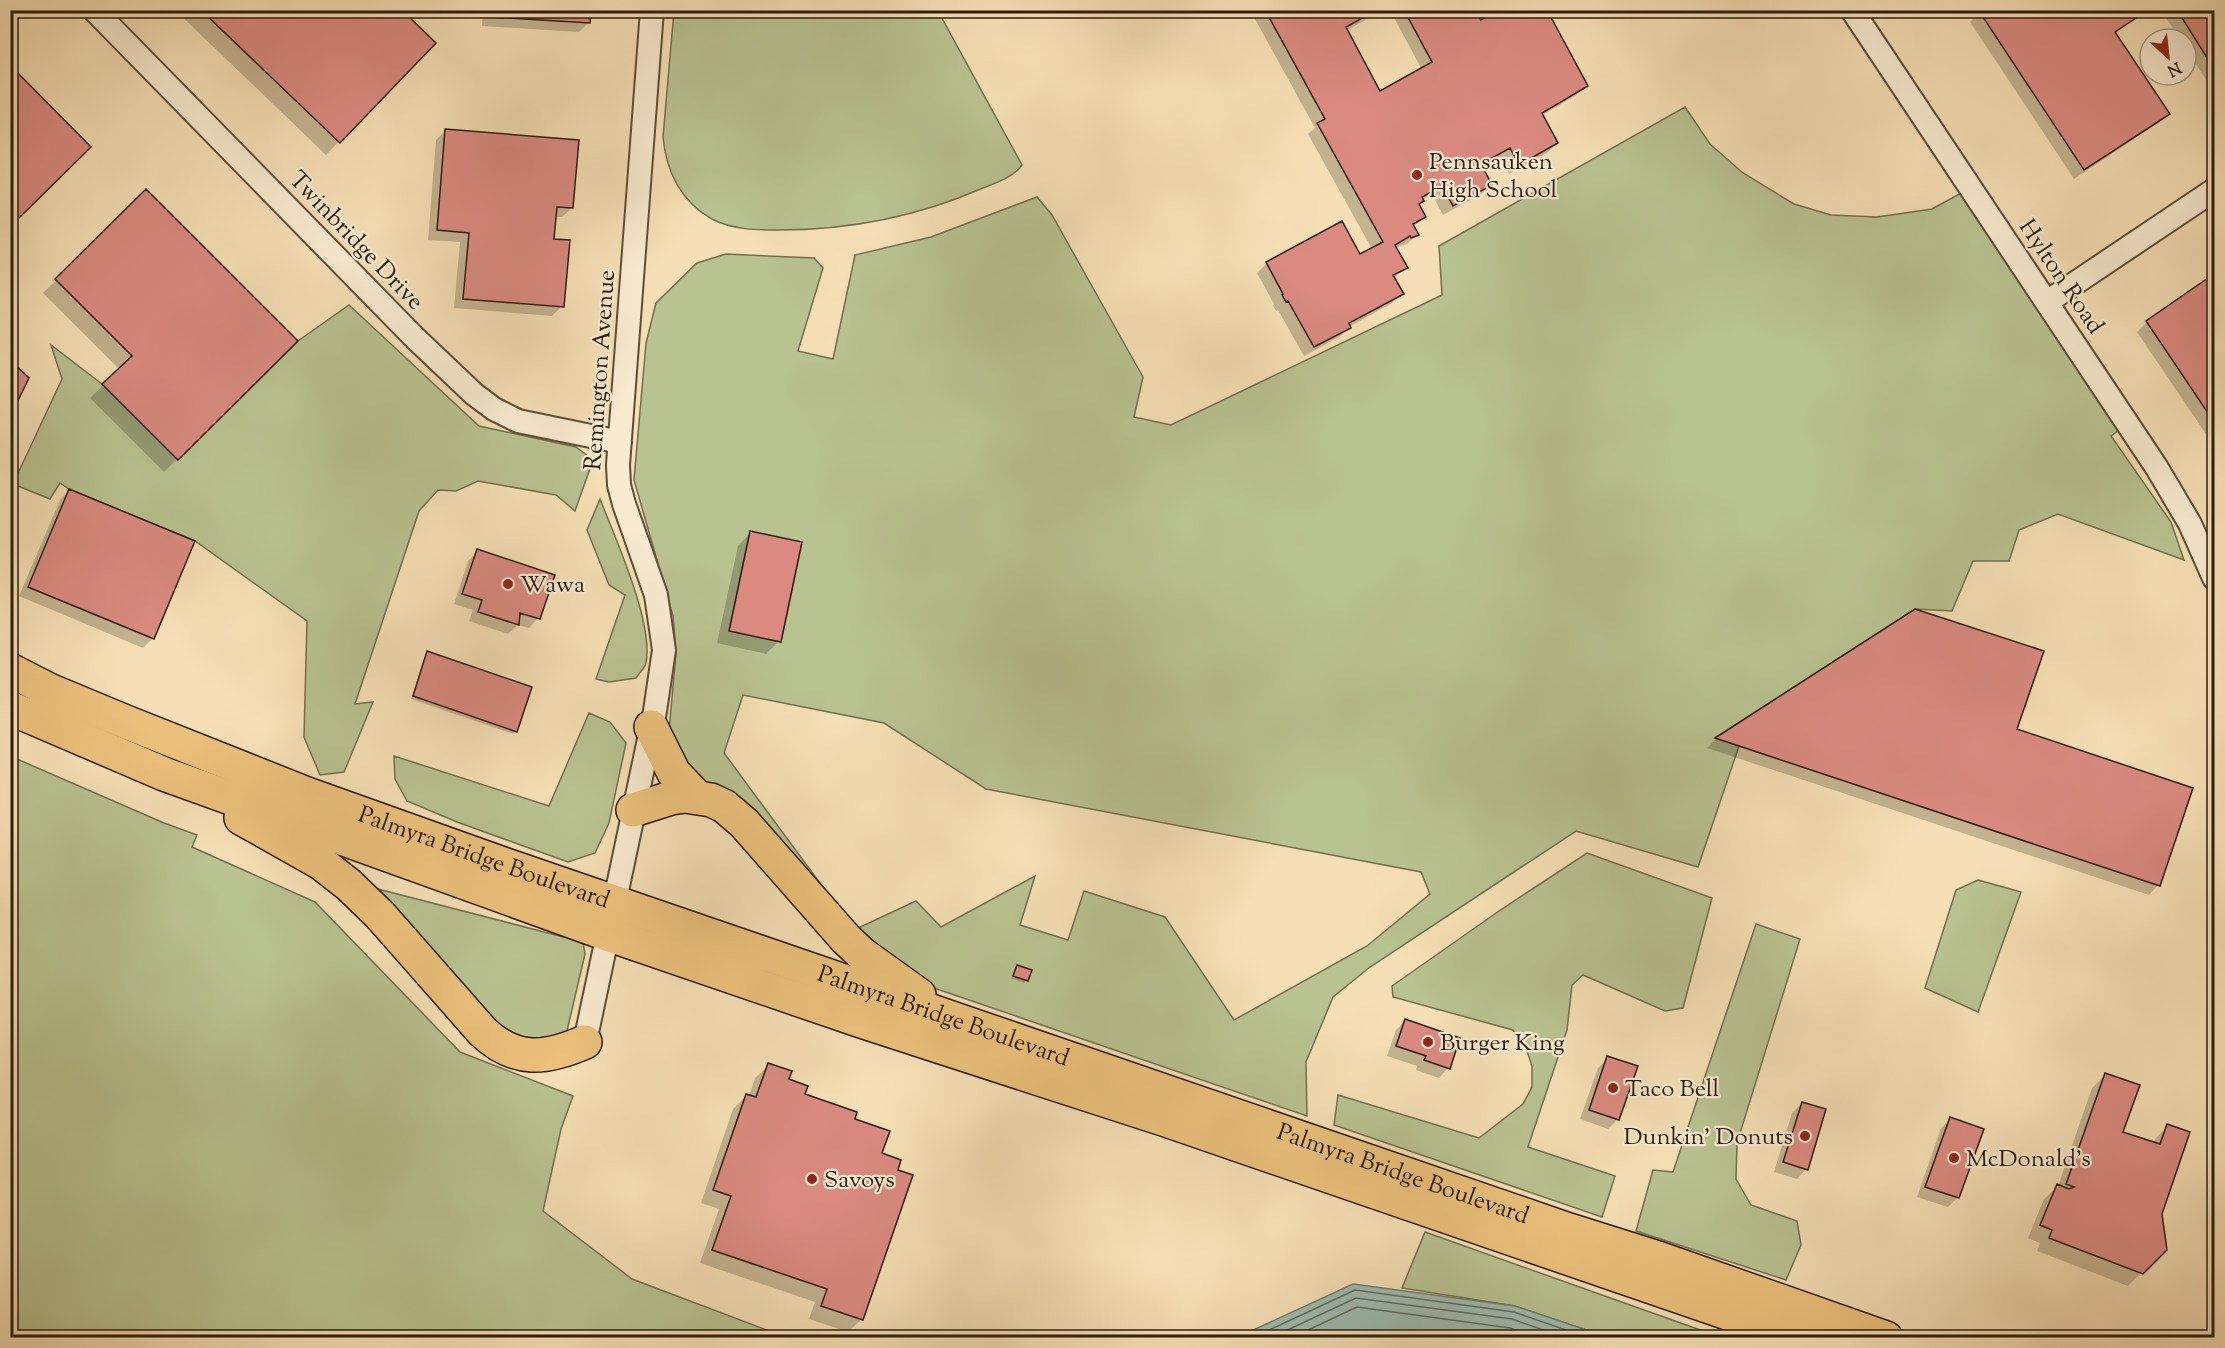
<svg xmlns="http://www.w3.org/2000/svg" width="2225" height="1348" viewBox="0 0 2225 1348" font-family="'Sorts Mill Goudy',serif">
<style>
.green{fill:#b9c291;stroke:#726f4e;stroke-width:1.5}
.water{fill:#9dbcb2;stroke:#707c70;stroke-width:1.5}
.shadow{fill:#0003}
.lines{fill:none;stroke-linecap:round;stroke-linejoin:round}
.shore{stroke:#646c5f;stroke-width:1.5}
.building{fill:#da8a81;stroke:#2c1c0c;stroke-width:1.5}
.minor-casing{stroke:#5e4d36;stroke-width:26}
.highway-casing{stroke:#2c1c0c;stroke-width:36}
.minor{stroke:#f9ead0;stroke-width:22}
.highway{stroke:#ebc07b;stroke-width:33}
.poi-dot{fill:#8f2418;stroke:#f9ead0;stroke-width:2}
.labels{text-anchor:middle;stroke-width:4.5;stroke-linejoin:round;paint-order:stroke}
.poi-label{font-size:24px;fill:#2c1c0c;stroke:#f9ead0;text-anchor:start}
.street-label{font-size:24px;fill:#2c1c0c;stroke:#f9ead0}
</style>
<rect width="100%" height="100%" fill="#f6dfb6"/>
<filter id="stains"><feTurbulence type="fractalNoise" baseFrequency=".00333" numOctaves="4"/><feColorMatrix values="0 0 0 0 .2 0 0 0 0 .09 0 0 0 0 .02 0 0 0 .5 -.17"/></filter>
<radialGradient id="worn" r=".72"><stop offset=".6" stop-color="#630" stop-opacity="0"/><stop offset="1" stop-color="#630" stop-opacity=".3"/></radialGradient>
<!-- green -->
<path class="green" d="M674,11H938L1022,165C1014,177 996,183 983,188C919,216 849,230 779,230C757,230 733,230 712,219C681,202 666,171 663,137Z
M1685,107L1710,144L1743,173L1794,204L1831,215L1877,217L1932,209L1965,191L2129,423L2111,436L2171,522L2184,560L2058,514L2019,530L2009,561H1973L1952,611L1915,609L1716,737L1739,746L1698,867L1576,831L1370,967L1333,997L1306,1062L1307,1116L934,988L891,964L858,928L916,901L941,927L1035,876L1020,925L1068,940L1084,891L1165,917L1234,1020L1367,946L1430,894L1421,872L986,789L884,723L743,695L724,753L820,883L815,887L699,782L681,762L669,731L676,653L673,616L634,480L646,343L656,303L697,263L726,254L814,258L823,268L798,351L833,359L855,255L931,237L1037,197L1052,215L1143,377L1134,417L1171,425L1442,295L1439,246Z
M349,305L479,426L576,447L593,460L575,511L556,495L478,481L456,491L438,490L419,511L355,704L373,702L344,772L320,775L304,737L307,621L195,541L69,489L60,483L50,499L13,484L62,379L51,345L102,384L178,460L298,341Z
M600,499C615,537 654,624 646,663C645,668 639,673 636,678L609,682L596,679L625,595L609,585L587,530Z
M589,713L610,722L626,743L609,823L595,853L568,862L457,822L407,801L395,779L394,756L549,806Z
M10,756L164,823L197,835L192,847L315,902L460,1052L573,1096L561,1129L543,1211L632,1279L785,1337H11Z
M1587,853L1712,898L1683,1008L1665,1011L1583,975L1572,985L1567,1030L1528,1147L1615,1176L1602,1217L1334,1125L1338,1095L1479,1138L1523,1104L1532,1087V1066L1526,1048L1513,1030L1393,997L1392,986L1499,911Z
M1978,880L2021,892L1978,1012L1925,988L1956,890Z
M378,889L583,942L585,954L566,1035L537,1043L504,1032Z
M1756,924L1800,939L1737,1143L1736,1179L1751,1205L1797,1221L1801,1245L1786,1280L1636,1231L1653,1170L1673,1172Z
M1425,1232L1720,1337H1607L1515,1306L1402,1288Z"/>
<!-- water -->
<path class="water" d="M1353,1284L1515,1306L1607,1337H1238Z"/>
<!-- shadow -->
<path class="shadow" d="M175,10H400L434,43L326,155Z
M483,10H589V22L579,32L482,26Z
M1250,10H1382L1346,31L1379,93L1422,70L1390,10H1474L1478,18L1485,10H1545L1586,86L1576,95L1541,116L1557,143L1547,153L1509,174L1500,157L1481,167L1490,185L1481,194L1443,215L1432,194L1422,200L1418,205L1424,217L1413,227L1417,234L1407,244L1395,248L1406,267L1394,278L1402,293L1392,303L1349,327L1339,337L1304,356L1278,310L1276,311L1273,306L1274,304L1257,273L1267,263L1359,256L1372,249L1308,134L1315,128Z
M1982,10H2129L2134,18L2115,34L2168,114L2158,123L2074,179L1970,22Z
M2161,10H2214V81L2209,84L2186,49V39H2180Z
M10,68L89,147L10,224Z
M446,130L572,208L562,217H555L552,241L562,306L552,316L454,308L460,242L428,240L436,140Z
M146,192L296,341L164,472L90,398L120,370L43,293Z
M2214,276V446L2137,332L2147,322Z
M69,490L153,638L143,648L19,596L60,500Z
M751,532L779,641L766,654L717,643L738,546Z
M478,551L538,618L529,628L518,625L508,634L469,621L473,610L454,604L468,561Z
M1916,610L2015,730L2158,885L2149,895L1707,748L1716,739Z
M427,653L516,731L513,734L411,699L425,656Z
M1017,966L1027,980L1024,983L1011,978Z
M1405,1021L1448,1068L1439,1078L1416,1070L1417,1066L1387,1056L1396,1030Z
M1608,1058L1618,1119L1608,1129L1580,1119L1598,1068Z
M769,1065L803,1095L853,1120L862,1319L848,1332L809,1319L815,1302L700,1263L719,1209L701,1203L733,1109L746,1096H749L755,1078Z
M2105,1075L2121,1133L2153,1144L2155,1139L2168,1126L2160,1214L2165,1249L2128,1286L2037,1251L2040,1243L2028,1238L2044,1199L2058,1186L2092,1088Z
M1802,1103L1806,1169L1797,1179L1774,1172L1792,1113Z
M1951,1119L1982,1129L1957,1198L1948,1207L1917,1197L1941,1128Z"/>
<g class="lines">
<!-- shore -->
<path class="shore" d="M1252,1338L1355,1290L1514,1312L1589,1338
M1270,1338L1356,1298L1512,1319L1566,1338
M1291,1338L1357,1307L1510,1328L1538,1338"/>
</g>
<!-- building -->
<path class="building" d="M201,10H402L436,43L340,143Z
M491,10H591L590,23L491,17Z
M1265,10H1377L1346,27L1380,91L1432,62L1404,10H1475L1481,20L1492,13L1491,10H1547L1588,86L1542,113L1558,143L1519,165L1510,148L1481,164L1492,185L1453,206L1442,186L1422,197L1424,201L1419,204L1426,217L1413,224L1419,235L1411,238L1410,236L1395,245L1408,268L1393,275L1404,294L1349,323L1351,328L1314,347L1288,301L1286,302L1282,295L1283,294L1266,262L1342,221L1360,254L1383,242L1317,123L1325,119Z
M2131,10L2136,18L2115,32L2170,114L2084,170L1979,11Z
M2177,10H2214V69Z
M10,65L91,147L19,218L10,209Z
M445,129L579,140L573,208L557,207L554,239L570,240L564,307L463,299L469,233L437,230Z
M146,189L298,341L178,460L102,384L132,356L55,279Z
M2214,274V422L2146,321Z
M10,360L29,378L10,417Z
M69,489L195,541L154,639L28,587Z
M750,531L802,542L781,642L729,631Z
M477,549L555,575L540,619L520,613L519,625L478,612L482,600L462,594Z
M1915,609L2044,651L2017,729L2193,788L2160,886L1715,738Z
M427,651L532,687L517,732L413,696Z
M1017,965L1032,970L1028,981L1013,976Z
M1405,1019L1460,1038L1450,1069L1424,1060L1426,1056L1396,1046Z
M1607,1056L1638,1066L1619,1120L1589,1110Z
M768,1063L792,1071L789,1079L808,1086L805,1094L857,1112L855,1119L890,1131L882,1153L901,1160L898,1170L913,1175L863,1320L821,1306L827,1289L712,1250L731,1196L713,1190L746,1094L756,1097Z
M2105,1073L2140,1085L2123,1132L2160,1144L2167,1124L2190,1132L2162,1214L2167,1250L2143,1274L2049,1238L2052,1230L2040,1225L2057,1184L2069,1189L2074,1187L2066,1184Z
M1802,1102L1826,1109L1808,1170L1783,1162Z
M1950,1117L1984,1129L1959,1198L1925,1187Z"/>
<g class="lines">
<!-- minor casing -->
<g class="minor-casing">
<path id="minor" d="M94,10L415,338L474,394L494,409L518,421L620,442
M1852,10L2157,468L2190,524L2214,578
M2047,302L2214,190
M585,1042L655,711L664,650L656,595L624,504L619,485L618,465L652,10"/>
</g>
<!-- highway casing -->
<g class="highway-casing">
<g id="highway">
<path id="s1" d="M10,670L49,690L126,722L307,794L506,865L1569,1230L1661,1259L1886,1338"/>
<path d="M10,708L164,774L607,934L864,1022L1166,1120L1800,1338"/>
<path d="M651,727L674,773L696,796"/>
<path d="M633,810L671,798L685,796L711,800L724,806L744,823L846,939L862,954L919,995"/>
<path d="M241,818L321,863L349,885L380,915L483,1032C516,1063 546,1059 585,1042"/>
</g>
</g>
<!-- minor -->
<use href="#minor" class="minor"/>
<!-- highway -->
<use href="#highway" class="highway"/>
</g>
<!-- markers -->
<g class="poi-dot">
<circle cx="1417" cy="175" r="6"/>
<circle cx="508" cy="584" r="6"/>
<circle cx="1428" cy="1042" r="6"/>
<circle cx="1613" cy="1088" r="6"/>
<circle cx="1805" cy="1136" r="6"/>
<circle cx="1954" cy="1158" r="6"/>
<circle cx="812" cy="1179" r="6"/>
</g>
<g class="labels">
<!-- poi labels -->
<g class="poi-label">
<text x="1429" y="169">Pennsauken<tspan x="1429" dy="28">High School</tspan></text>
<text x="520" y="592">Wawa</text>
<text x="1440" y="1050">Burger King</text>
<text x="1625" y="1096">Taco Bell</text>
<text x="1793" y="1144" text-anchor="end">Dunkin' Donuts</text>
<text x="1966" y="1166">McDonald's</text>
<text x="824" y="1187">Savoys</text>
</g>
<!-- street labels -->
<g class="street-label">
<text transform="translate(357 240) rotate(46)" y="8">Twinbridge Drive</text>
<text transform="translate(2062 276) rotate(56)" y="8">Hylton Road</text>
<text transform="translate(599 370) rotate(-86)" y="8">Remington Avenue</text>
<text dy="8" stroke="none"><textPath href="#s1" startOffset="510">Palmyra Bridge Boulevard</textPath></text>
<text dy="8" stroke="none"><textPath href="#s1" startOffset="996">Palmyra Bridge Boulevard</textPath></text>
<text dy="8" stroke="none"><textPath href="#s1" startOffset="1482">Palmyra Bridge Boulevard</textPath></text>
</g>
</g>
<!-- margin -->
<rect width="2225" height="1348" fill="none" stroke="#f6dfb6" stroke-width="36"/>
<rect x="12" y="12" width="2201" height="1324" fill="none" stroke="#2c1c0c" stroke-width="3"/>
<rect x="18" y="18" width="2189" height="1312" fill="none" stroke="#2c1c0c" stroke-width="1.5"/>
<!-- north arrow -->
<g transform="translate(2168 57) rotate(153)"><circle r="28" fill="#f9ead0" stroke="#a79882" stroke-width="1.5"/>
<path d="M0-4.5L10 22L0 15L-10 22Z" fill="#8f2418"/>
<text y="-9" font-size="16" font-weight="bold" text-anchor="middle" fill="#2c1c0c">N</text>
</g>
<rect width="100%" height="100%" filter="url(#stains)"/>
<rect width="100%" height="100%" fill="url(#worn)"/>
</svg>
